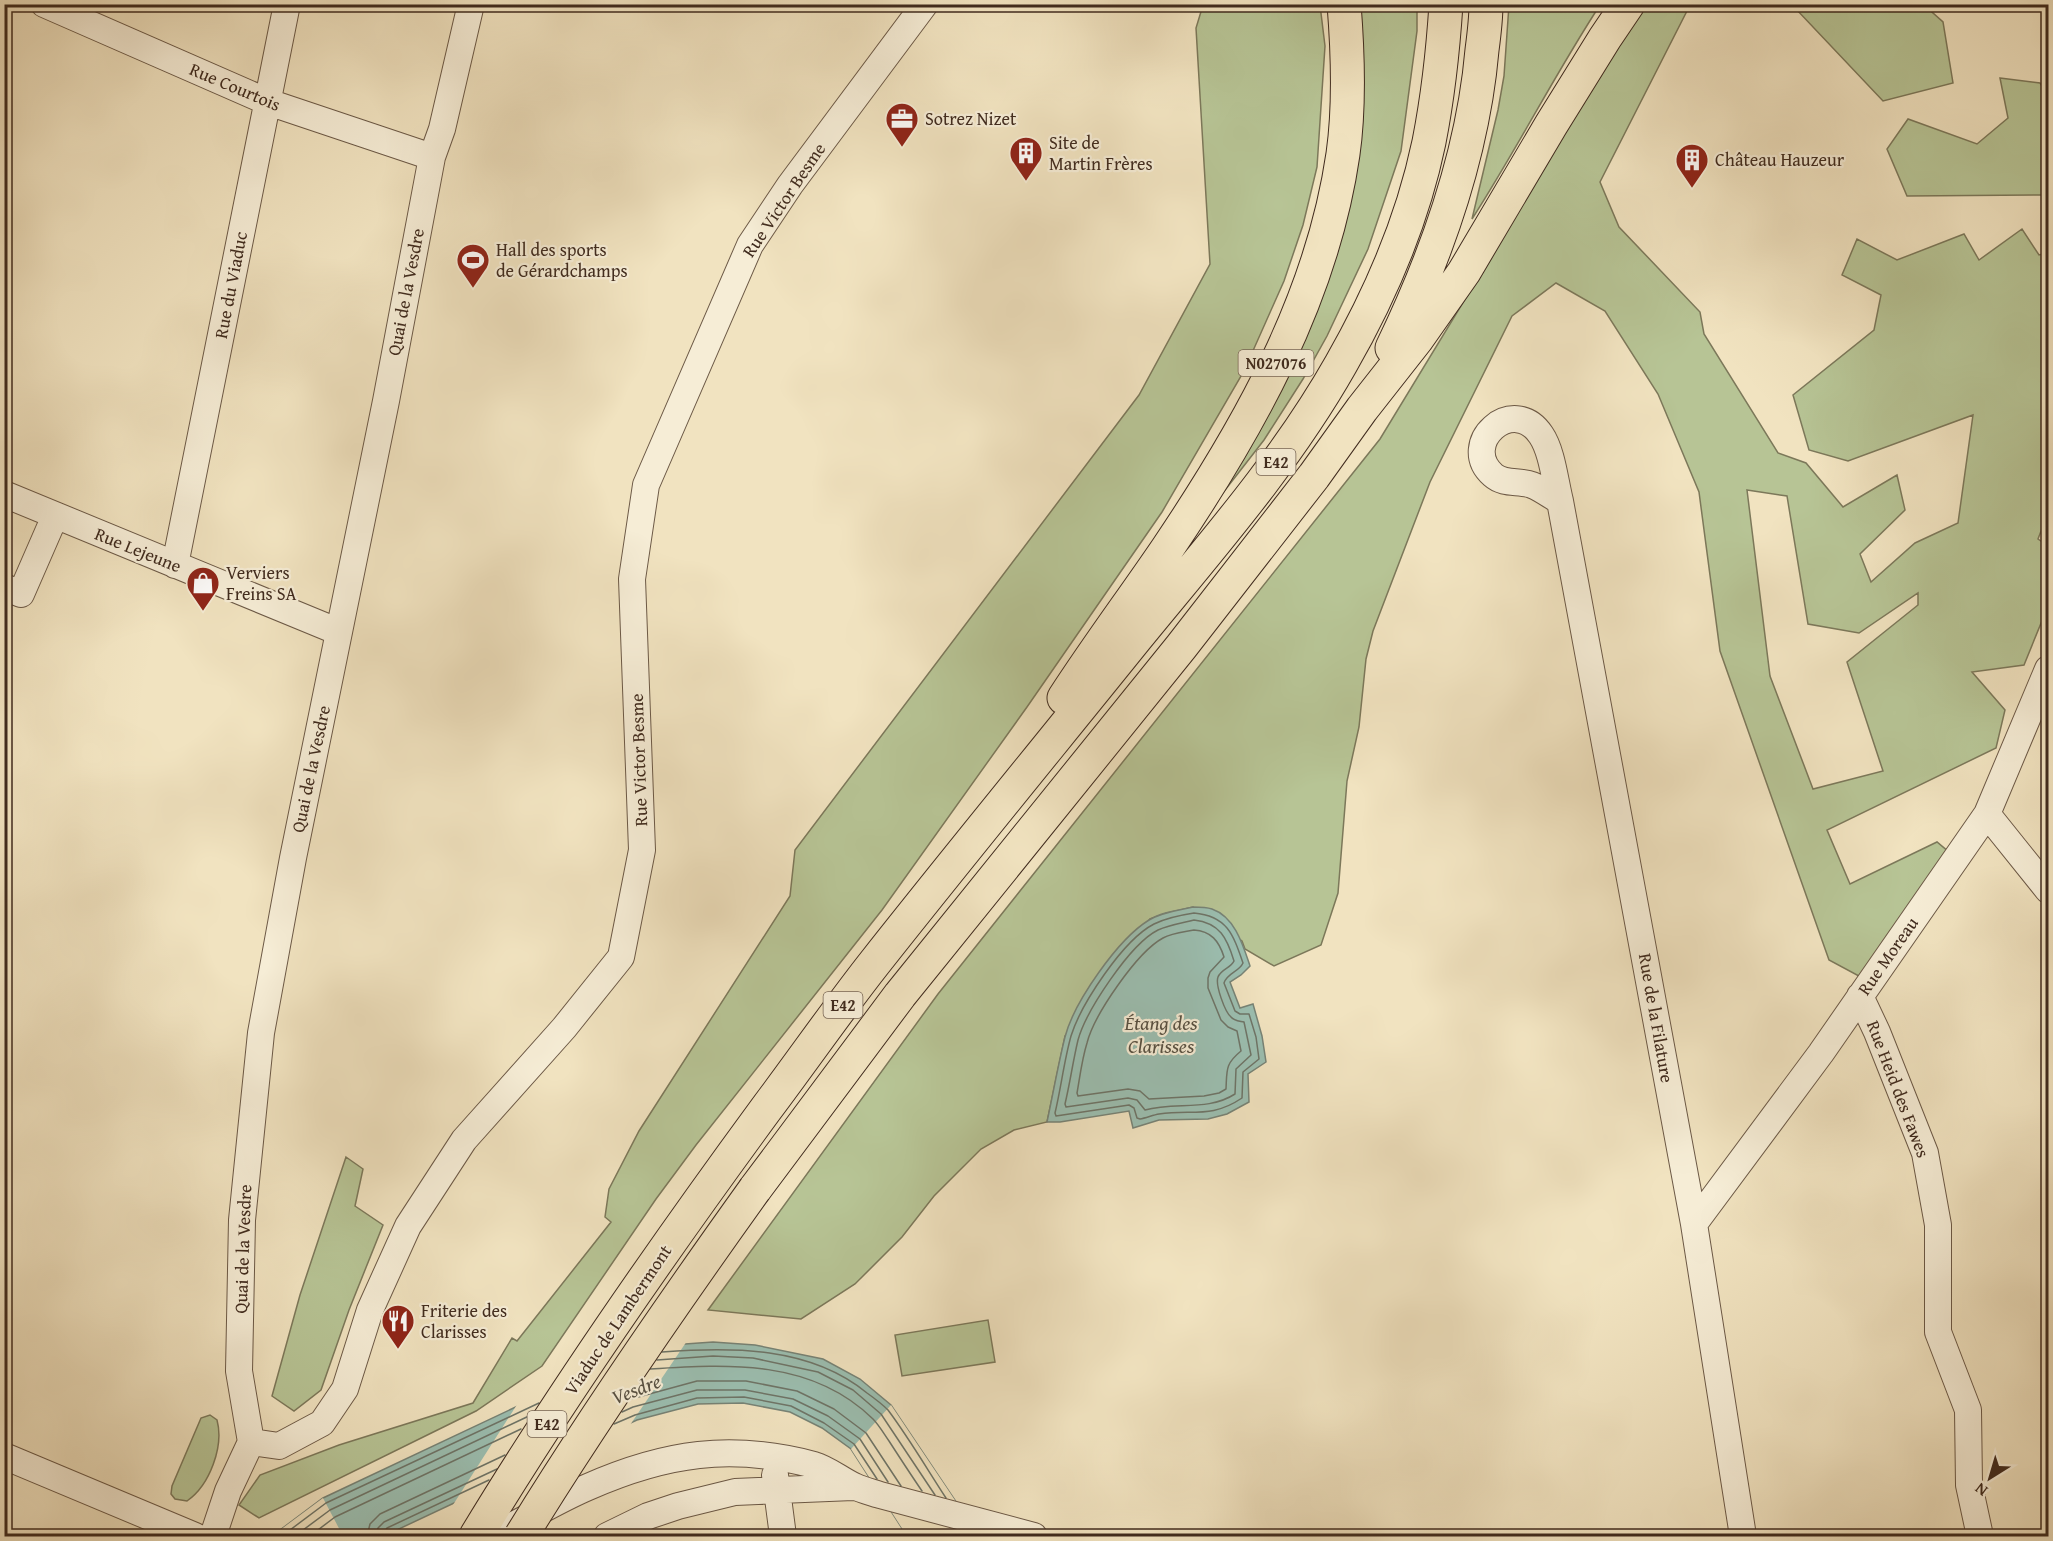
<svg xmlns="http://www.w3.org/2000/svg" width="2053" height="1541" viewBox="0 0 2053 1541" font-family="'Gentium Book Plus',serif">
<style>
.green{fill:#b7c495;stroke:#7c785a;stroke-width:1.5;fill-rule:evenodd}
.water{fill:#9bbeb0;stroke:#778376;stroke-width:1.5}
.pier{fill:#f1e3c0}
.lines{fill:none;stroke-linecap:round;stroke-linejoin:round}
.shore{stroke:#6e7467;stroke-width:1.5}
.minor-casing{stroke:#6c5946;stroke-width:28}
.highway-casing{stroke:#402b1e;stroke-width:35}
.minor{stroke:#f6edd6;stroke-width:26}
.highway{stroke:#f1e3c0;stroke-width:33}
.highway-bridge-casing{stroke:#402b1e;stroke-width:35;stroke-linecap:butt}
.highway-bridge{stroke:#f1e3c0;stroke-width:33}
.labels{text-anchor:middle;stroke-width:4.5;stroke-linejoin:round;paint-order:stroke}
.shield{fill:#f6edd6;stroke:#776555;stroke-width:1.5}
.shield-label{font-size:16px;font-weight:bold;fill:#402b1e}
.street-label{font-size:18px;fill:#402b1e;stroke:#f6edd6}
.poi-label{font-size:18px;fill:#402b1e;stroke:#f6edd6;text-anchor:start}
.water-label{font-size:20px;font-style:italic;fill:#575042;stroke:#f6edd6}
</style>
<rect width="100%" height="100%" fill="#f1e3c0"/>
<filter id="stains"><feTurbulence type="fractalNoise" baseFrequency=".00333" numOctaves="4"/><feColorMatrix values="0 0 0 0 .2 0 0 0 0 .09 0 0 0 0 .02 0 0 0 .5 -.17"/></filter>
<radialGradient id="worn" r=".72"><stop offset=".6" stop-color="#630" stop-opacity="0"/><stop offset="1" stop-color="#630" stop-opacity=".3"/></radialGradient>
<!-- green -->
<path class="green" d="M1203,5H1320L1325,46L1317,167L1303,225L1284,281L1244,371L1162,512L1027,707L882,910L696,1145L656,1199L542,1366L476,1411L259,1518L239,1505L260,1475L339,1445L473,1403L512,1338L517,1341L611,1222L605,1217L609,1189L639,1131L790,896L795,850L1139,395L1210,264L1196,28Z
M1360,5H1417V31L1401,151L1368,249L1327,336L1303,379L1264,440L1201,521L1301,336Z
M1509,5H1600C1555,74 1517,149 1472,219L1498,110L1504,76Z
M1641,5H1690L1600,182L1619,227L1700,312L1704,334L1778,453L1806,463L1843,507L1897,475L1905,510L1860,554L1871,582L1915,543L1958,523L1973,415L1848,461L1809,450L1793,395L1874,330L1881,295L1842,275L1857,239L1897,260L1964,234L1979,260L2022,229L2039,255L2048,253V513L2038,539L2048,546V606L2024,665L1972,672L2005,710L1996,748L1827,830L1850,884L1937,842L1956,858L1870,982L1829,960L1720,651L1699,492L1658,394L1605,311L1556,283L1512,316L1430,482L1373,631L1366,659L1359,727L1347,781L1338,893L1321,945L1274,966L1245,949L1242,941L1193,907L1167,913L1150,919L1065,1036L1047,1122L1014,1130L981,1149L934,1196L902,1237L855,1284L801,1319L708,1310L938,994L1380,439L1495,250ZM1747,490L1787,496L1808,624L1859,633L1918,593V605L1847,662L1883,771L1813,789L1770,676Z
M1807,5H1924L1943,22L1953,83L1883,101L1795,8Z
M2000,78L2040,83L2048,95V195L1907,196L1887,149L1908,119L1977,144L2008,118Z
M346,1157L363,1169L355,1206L383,1225L349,1310L321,1390L294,1411L272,1396L300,1295Z
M988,1320L995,1362L902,1376L895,1335Z
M210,1415L217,1420C224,1446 210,1485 187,1501L175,1499L171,1494L172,1486L201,1418Z"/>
<!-- water -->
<path class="water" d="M1193,907C1199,907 1206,907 1212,909C1235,917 1243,945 1250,966L1241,975L1230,982L1240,1008L1253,1004L1262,1036L1266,1062L1248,1074L1249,1102L1227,1114L1208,1119L1159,1120L1133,1128L1129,1111L1060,1122H1047C1053,1094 1058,1065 1065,1037C1074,1002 1118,939 1149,920C1162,912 1179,910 1193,907Z
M713,1342L755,1345L823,1359L860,1379L891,1405L979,1536H907L851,1449L822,1428L790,1412L743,1403L698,1404L637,1420L469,1496L384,1536H272L323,1498L643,1347Z"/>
<!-- pier -->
<path class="pier" d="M687,1341L628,1428L451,1508L518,1403L643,1345Z
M891,1405L979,1536H907L851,1449Z
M323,1498L343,1536H272Z"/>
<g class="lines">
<!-- shore -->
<path class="shore" d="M1194,913C1227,916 1233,934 1243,963C1239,972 1227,973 1224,983L1235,1011L1240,1014H1249L1256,1037L1259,1059L1243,1072L1242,1098C1211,1119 1192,1109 1159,1114C1153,1115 1146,1118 1140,1119L1137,1118L1134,1108L1129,1105L1056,1116L1055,1113C1061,1088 1064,1061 1071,1036C1081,1004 1123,940 1154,924C1166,918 1181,915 1194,913Z
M1194,920C1220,923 1227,938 1234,961C1231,968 1221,969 1218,977C1215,985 1225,1012 1231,1017C1234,1021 1240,1021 1244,1022L1251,1055L1236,1069L1235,1094C1207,1112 1175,1101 1145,1110L1137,1100L1128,1098L1066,1107L1065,1104C1070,1083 1073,1061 1078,1040C1086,1011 1130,944 1158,930C1169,925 1182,923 1194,920Z
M1194,930C1211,931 1219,941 1224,957L1210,972L1208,978V988L1221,1020L1228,1027L1237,1031L1241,1051C1225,1064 1227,1070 1226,1089L1219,1093L1204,1096L1149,1099L1140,1091L1128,1089L1078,1096L1077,1093C1080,1076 1082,1059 1087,1043C1094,1015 1137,952 1163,938C1172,933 1184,932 1194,930Z
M662,1352C732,1347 810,1346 867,1393C874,1398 882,1404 888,1410C909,1438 927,1469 946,1498
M657,1360L713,1356L753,1358L818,1372L853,1390L881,1414L935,1495
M650,1369C729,1364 812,1359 873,1419C879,1425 884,1434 889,1441C900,1458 911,1475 922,1491
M631,1399L697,1381H746L797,1391L834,1409L866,1433L901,1486
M622,1412L633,1407L697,1390H745L793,1399L828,1416L860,1439L888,1482
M614,1424L635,1415L697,1398L744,1397L791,1406L824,1423L854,1444L877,1479
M282,1536L326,1503L539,1403
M295,1536L330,1510L531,1415
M310,1536L335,1517L521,1429
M367,1536L370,1524L380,1514L505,1455
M376,1536L378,1528L384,1522L497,1469
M384,1536V1532L387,1528L489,1480"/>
<!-- minor casing -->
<g class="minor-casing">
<path id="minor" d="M44,4L268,102L432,157
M4,494L339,632
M1560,501C1551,496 1542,489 1532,485C1519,480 1504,485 1493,475C1458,444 1513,393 1541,435C1552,451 1555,481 1560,501L1694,1224L1743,1536
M175,565L287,4
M4,587L21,594L55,516
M1987,814L2048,890
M1860,996L1877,1032L1925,1153L1938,1225V1332L1968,1410L1969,1485L1980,1536
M1694,1224L1821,1053L1987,814L2048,669
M251,1442L279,1446L322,1423L345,1389L370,1310L408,1226L464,1140L564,1028L621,957L642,850L632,579L646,485L750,245L790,185L925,4
M4,1456L195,1536
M775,1475L783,1536
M213,1536L228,1491L251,1442L239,1371L242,1220L261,1033L293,858L386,401L432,157L442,129L471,4
M491,1536C524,1521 555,1501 588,1487C665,1453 731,1443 814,1465C828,1469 841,1480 854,1486C862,1490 871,1492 880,1495L1034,1536
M607,1536L648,1516L678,1506L735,1492L853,1487"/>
</g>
<!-- highway casing -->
<g class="highway-casing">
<path id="highway" d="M1392,348C1437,255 1473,154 1482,50C1484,35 1486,20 1486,4
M1064,698C1097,647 1133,599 1167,549C1248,429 1322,299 1343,154C1350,105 1348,54 1344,4
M755,1189L900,995L1181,647L1314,476L1362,409L1417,339L1464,272L1551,125L1605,38L1628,4
M476,1536C565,1389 664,1248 766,1109C803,1060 838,1009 876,961C962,852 1050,745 1137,637C1208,550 1285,463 1341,364C1380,296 1413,219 1429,142C1438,96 1443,51 1446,4"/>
</g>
<!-- minor -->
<use href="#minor" class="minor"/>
<!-- highway -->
<use href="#highway" class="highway"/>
<!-- highway-bridge casing -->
<g class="highway-bridge-casing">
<path id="highway-bridge" d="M521,1536C594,1417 674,1302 755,1189"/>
</g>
<!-- highway-bridge -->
<use href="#highway-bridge" class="highway-bridge"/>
</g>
<!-- icons -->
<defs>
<g id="office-pin" transform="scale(1.725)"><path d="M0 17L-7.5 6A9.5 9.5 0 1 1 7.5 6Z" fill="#8f2418" stroke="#f6edd6"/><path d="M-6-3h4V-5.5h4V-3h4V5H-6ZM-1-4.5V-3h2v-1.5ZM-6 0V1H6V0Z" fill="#fff"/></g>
<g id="building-pin" transform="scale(1.725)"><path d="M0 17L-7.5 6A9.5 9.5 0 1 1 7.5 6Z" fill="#8f2418" stroke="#f6edd6"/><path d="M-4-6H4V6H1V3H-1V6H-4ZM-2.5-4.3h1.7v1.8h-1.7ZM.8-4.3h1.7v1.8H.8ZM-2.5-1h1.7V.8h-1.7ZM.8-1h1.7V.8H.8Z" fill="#fff"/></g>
<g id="stadium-pin" transform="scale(1.725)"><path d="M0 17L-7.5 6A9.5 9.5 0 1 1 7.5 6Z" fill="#8f2418" stroke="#f6edd6"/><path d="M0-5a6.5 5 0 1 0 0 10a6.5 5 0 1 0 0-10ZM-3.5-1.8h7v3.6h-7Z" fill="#fff"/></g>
<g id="shop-pin" transform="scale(1.725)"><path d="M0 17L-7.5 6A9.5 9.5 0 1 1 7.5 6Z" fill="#8f2418" stroke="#f6edd6"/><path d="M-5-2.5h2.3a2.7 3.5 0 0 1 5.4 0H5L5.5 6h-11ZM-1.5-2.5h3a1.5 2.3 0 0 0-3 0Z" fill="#fff"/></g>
<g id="restaurant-pin" transform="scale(1.725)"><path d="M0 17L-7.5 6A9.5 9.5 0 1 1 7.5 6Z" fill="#8f2418" stroke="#f6edd6"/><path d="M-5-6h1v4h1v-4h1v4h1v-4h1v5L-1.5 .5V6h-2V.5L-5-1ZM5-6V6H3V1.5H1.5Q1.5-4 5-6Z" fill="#fff"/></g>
</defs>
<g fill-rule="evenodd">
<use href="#office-pin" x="902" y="119"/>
<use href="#building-pin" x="1026" y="153"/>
<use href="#building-pin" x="1692" y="160"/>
<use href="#stadium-pin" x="473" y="260"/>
<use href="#shop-pin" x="203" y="583"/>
<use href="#restaurant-pin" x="398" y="1321"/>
</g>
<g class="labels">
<!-- shield labels -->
<g class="shield">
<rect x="1238.5" y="350" width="75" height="26" rx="4.5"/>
<rect x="1256.5" y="449" width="39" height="26" rx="4.5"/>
<rect x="823.5" y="992" width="39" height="26" rx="4.5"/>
<rect x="527.5" y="1411" width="39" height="26" rx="4.5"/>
</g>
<g class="shield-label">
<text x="1276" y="369">N027076</text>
<text x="1276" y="468">E42</text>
<text x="843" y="1011">E42</text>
<text x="547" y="1430">E42</text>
</g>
<!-- street labels -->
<g class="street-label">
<text transform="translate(235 87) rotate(23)" y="6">Rue Courtois</text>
<text transform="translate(784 200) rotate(-56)" y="6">Rue Victor Besme</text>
<text transform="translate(231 285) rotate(-79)" y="6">Rue du Viaduc</text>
<text transform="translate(406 292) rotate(-79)" y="6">Quai de la Vesdre</text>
<text transform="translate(138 550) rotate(22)" y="6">Rue Lejeune</text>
<text transform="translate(639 760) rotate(-92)" y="6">Rue Victor Besme</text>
<text transform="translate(311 769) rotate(-78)" y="6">Quai de la Vesdre</text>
<text transform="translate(1888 956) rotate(-55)" y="6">Rue Moreau</text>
<text transform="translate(1656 1018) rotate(80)" y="6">Rue de la Filature</text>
<text transform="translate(1898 1089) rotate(69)" y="6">Rue Heid des Fawes</text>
<text transform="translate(243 1249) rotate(-88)" y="6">Quai de la Vesdre</text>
<text transform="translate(618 1320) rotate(-56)" y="6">Viaduc de Lambermont</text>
</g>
<!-- poi labels -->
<g class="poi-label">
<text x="925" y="125">Sotrez Nizet</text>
<text x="1049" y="149">Site de<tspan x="1049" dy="21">Martin Frères</tspan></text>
<text x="1715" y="166">Château Hauzeur</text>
<text x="496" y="256">Hall des sports<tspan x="496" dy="21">de Gérardchamps</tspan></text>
<text x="226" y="579">Verviers<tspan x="226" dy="21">Freins SA</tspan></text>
<text x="421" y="1317">Friterie des<tspan x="421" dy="21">Clarisses</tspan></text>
</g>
<!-- water labels -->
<g class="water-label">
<text x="1161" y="1030">Étang des<tspan x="1161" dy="23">Clarisses</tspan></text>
<text transform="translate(636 1389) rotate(-21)" y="7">Vesdre</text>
</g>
</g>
<!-- margin -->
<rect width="2053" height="1541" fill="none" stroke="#f1e3c0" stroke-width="24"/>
<rect x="6" y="6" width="2041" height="1529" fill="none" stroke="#402b1e" stroke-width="3"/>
<rect x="12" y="12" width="2029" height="1517" fill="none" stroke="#402b1e" stroke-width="1.5"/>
<!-- north arrow -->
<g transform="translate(1990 1478) rotate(217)" stroke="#f6edd6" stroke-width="4.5" paint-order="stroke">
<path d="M0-4.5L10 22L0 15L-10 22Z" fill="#402b1e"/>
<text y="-9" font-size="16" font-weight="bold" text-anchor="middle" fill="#402b1e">N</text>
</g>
<rect width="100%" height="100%" filter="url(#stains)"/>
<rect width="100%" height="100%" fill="url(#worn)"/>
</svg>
